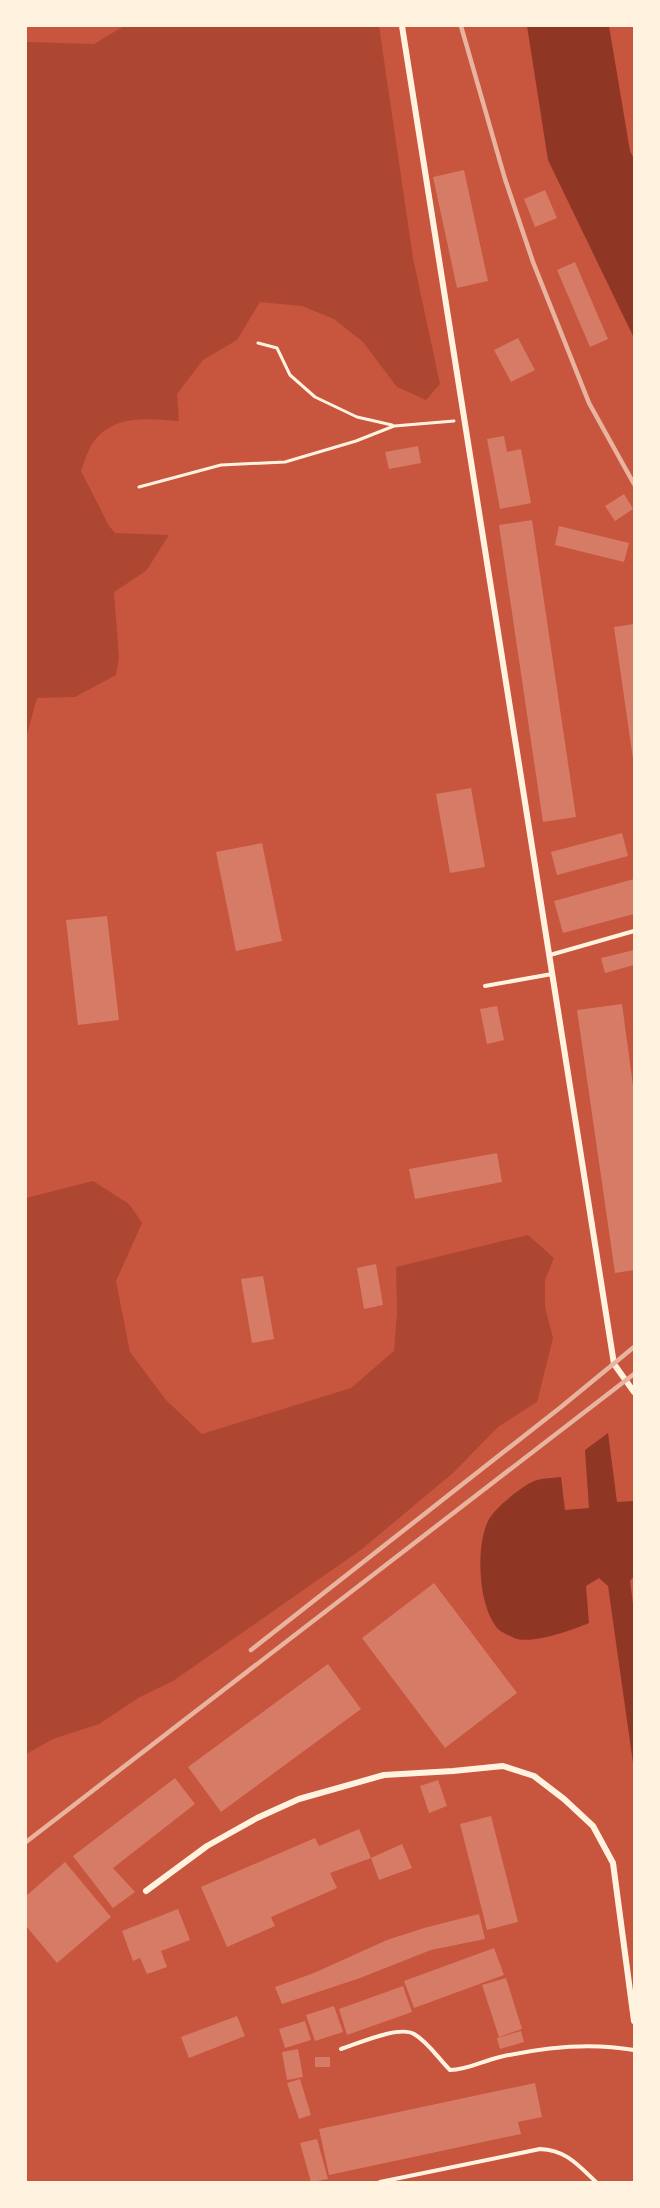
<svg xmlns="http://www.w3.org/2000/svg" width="660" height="2208" viewBox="0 0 660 2208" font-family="Raleway,sans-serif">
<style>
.green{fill:#ae4732}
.water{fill:#8f3625}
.building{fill:#d67c66}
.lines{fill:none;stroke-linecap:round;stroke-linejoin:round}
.path{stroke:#fff3e0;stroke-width:3}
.service{stroke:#fff3e0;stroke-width:4}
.minor{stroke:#fff3e0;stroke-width:6}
.rail{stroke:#e9b49f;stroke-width:4.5}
</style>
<rect width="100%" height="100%" fill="#c8553d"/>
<!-- green -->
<path class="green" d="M124,26H379L413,258L440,384L426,400L397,387L363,342L334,319L302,306L260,302L237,340L203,360L177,394L179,421C149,419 116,414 95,440C88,448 85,461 81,471L109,526L115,533L169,535L146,571L114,592L119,658L116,675L75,697L37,698L26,738V42L94,44Z
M93,1181L129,1204L142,1223L116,1281L130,1352L166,1400L202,1434L351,1388L394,1351L397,1313L396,1267L528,1235L554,1258L545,1280V1307L553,1338L537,1402L498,1427L453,1473L362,1549L173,1681L140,1697L99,1724L53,1739L26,1754V1198Z"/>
<!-- water -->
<path class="water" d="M527,26H609L630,151L634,159V338L548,160Z
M608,1433L617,1502L634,1501V1576L630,1581L634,1612V1770L608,1586L599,1578L586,1586L589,1623C572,1630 532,1645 514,1638C510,1636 501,1632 498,1629C478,1607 475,1545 489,1519C495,1508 522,1486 534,1481C542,1478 553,1478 561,1477L565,1510L589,1508L585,1450Z"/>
<!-- building -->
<path class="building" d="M464,170L488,281L457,288L433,177Z
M545,190L557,218L535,227L524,199Z
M575,262L608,339L590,347L557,270Z
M518,338L535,370L511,382L494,350Z
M504,436L507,452L521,449L531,503L500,509L487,439Z
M418,446L421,463L389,469L385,452Z
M624,494L633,509L615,521L605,506Z
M532,520L576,817L543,822L499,525Z
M559,526L629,543L624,562L555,545Z
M634,624V759H633L614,627Z
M471,788L485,867L450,873L436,794Z
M622,833L628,856L557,875L551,852Z
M262,843L282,941L236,951L216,852Z
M634,879V914L563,933L554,901Z
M107,916L119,1020L78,1025L66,920Z
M634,950V965L605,973L601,958Z
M622,1004L634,1093V1270L615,1273L577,1010Z
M497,1006L504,1040L487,1044L480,1009Z
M497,1153L502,1182L415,1199L409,1169Z
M376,1264L383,1305L364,1309L357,1268Z
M263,1276L274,1339L252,1343L241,1279Z
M434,1583L517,1693L445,1748L362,1638Z
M328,1664L361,1709L221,1812L188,1767Z
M175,1778L195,1804L113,1868L135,1892L113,1908L73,1856Z
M438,1780L447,1806L429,1813L420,1786Z
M491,1816L518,1922L487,1930L460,1824Z
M359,1829L371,1858L330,1873L337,1888L271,1917L275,1926L227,1947L201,1887L315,1838L319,1846Z
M402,1844L412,1868L379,1880L371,1858Z
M65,1862L111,1917L57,1963L26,1926V1896Z
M178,1909L190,1940L161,1951L167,1967L147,1974L140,1958L133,1961L122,1931Z
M479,1914L485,1939L431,1950L360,1978L282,2004L275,1987L314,1973L387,1940L424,1928Z
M494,1948L504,1975L414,2008L404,1981Z
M506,1978L522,2029L499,2037L482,1985Z
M403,1986L412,2012L347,2035L339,2009Z
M334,2006L343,2032L315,2041L306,2015Z
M237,2016L245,2036L189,2058L181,2037Z
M305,2021L311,2040L285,2048L279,2029Z
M521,2031L524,2042L500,2049L497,2038Z
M298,2049L303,2077L287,2080L282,2052Z
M315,2057H330V2067H315Z
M300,2079L311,2115L299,2119L287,2083Z
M535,2083L542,2117L518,2122L521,2134L329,2175L319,2129Z
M317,2139L328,2179L311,2182L300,2143Z"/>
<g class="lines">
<!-- path -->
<path class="path" d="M258,343L277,348L290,375L315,397L357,417L392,425
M139,487L221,465L285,462L356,441L394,426L454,421"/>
<!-- service -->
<path class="service" d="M550,955L634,931
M485,986L552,974
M341,2049C357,2044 399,2025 414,2034C428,2042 438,2058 450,2070C468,2070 482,2061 500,2057C544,2047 589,2042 634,2050
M380,2182L540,2149C566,2150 578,2165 596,2182"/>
<!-- minor -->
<path class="minor" d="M402,26L614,1364L634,1392
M146,1891L207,1846L257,1818L299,1799L384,1775L453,1771L503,1766L534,1776L564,1799L593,1826L613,1863L634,2021"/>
<!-- rail -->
<path class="rail" d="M461,26L505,179L533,262L589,403L634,484
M251,1650L561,1407L634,1347
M26,1842L634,1374"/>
</g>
<!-- border -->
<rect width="660" height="2208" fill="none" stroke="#fff3e0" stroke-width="54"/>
</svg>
